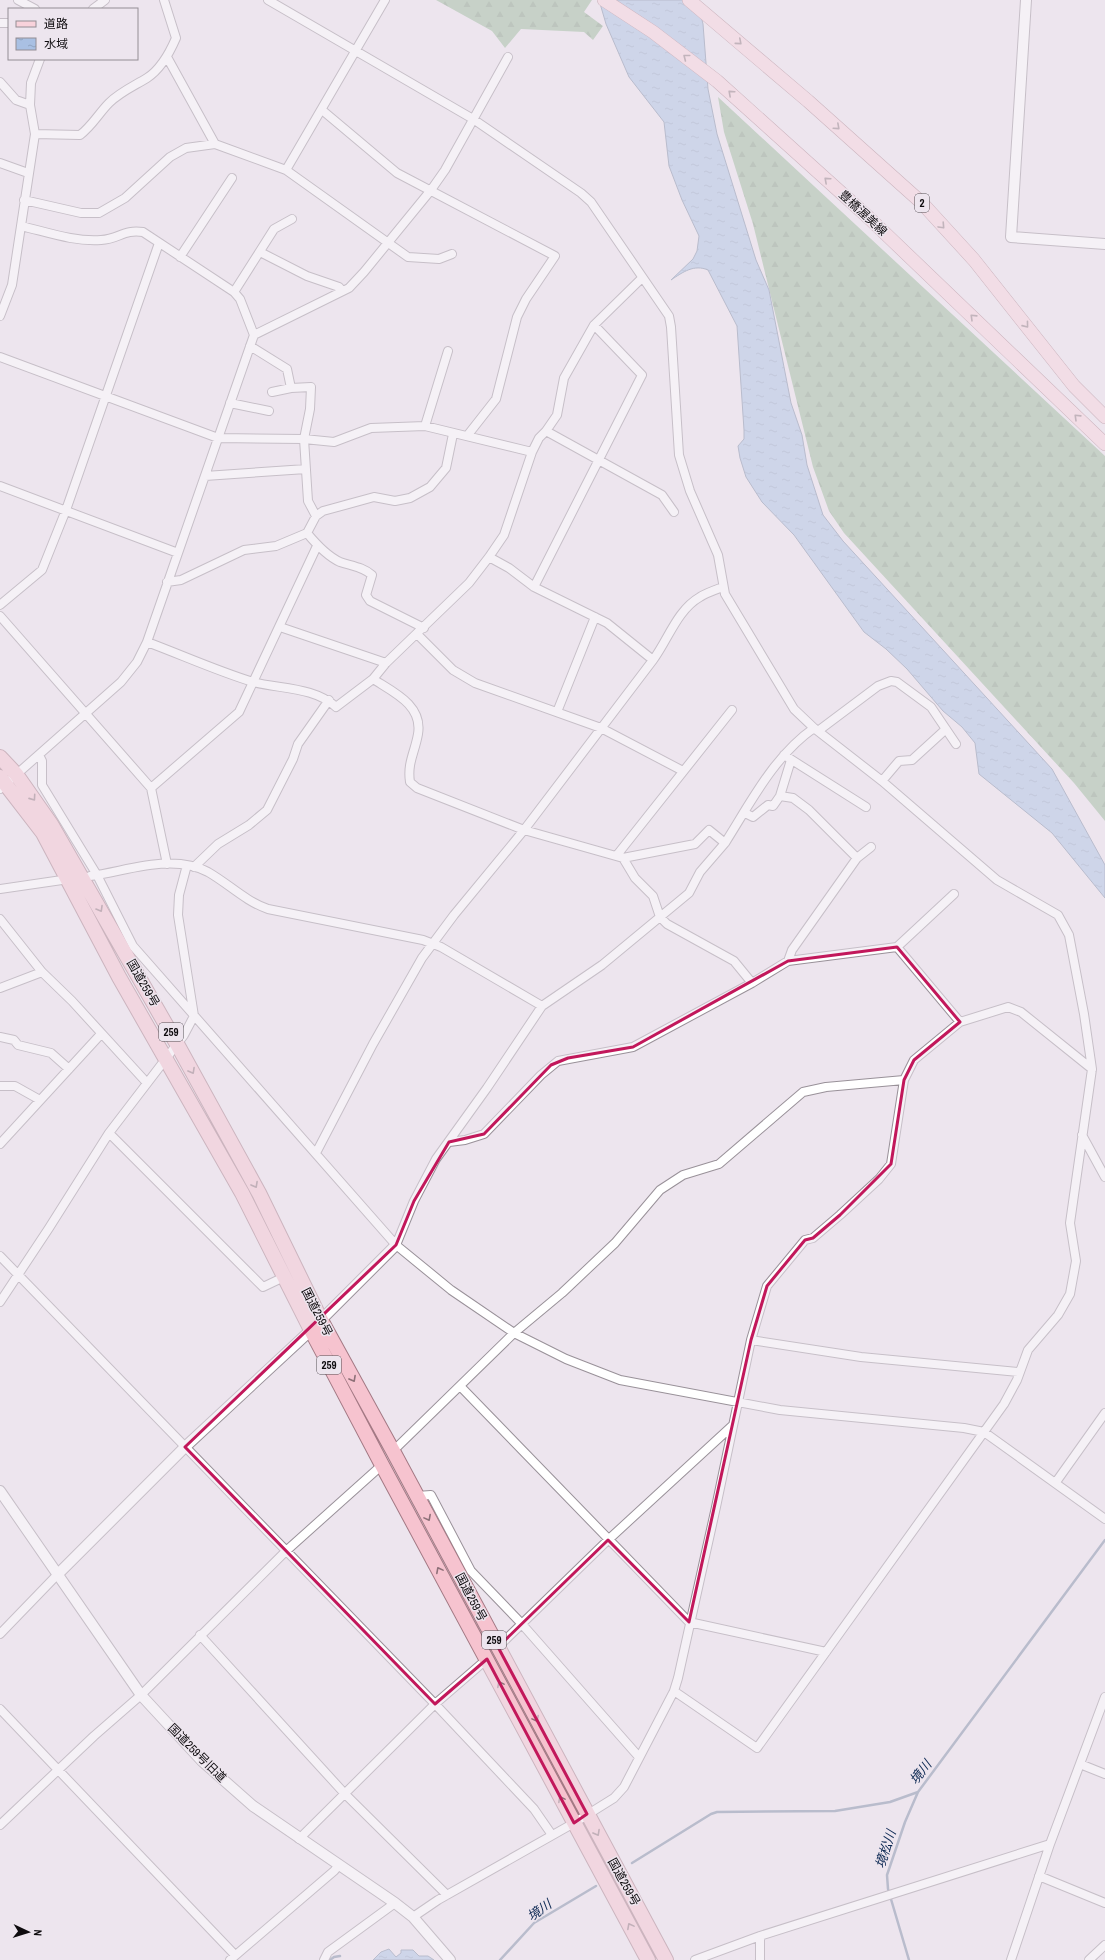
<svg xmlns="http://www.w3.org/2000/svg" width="1105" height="1960" viewBox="0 0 1105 1960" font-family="'Archivo Narrow','Noto Sans JP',sans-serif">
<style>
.forest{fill:url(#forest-firs)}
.water{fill:url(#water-ripples);stroke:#7a8aa3}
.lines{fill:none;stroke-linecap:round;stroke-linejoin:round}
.stream{stroke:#7a8aa3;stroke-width:2.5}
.minor-casing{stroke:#999199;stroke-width:10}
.tertiary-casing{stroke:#999199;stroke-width:12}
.primary-casing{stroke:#a37984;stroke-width:14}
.trunk-casing{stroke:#a37984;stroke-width:16}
.minor{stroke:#fff;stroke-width:8}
.tertiary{stroke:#fff;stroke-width:10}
.primary{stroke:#f8d2db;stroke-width:13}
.trunk{stroke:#f6c3cf;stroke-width:14}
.oneway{stroke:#8f787f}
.oneway2{stroke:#8e7078}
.marked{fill:none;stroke:#c2185b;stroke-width:3;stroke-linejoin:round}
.labels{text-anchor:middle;stroke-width:3;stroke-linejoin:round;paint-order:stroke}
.shield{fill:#ede5ee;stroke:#514c51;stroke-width:1}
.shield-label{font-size:11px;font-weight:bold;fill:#0e0b0e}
.street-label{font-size:12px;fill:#0e0b0e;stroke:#ede5ee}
.water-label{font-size:13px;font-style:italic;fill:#0b2752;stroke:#ede5ee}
</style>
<defs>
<pattern id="forest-firs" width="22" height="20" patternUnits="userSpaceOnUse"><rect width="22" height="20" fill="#99b999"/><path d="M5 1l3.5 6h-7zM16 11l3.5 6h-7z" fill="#839e83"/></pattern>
<pattern id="water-ripples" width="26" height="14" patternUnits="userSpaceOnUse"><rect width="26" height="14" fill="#a9c0e3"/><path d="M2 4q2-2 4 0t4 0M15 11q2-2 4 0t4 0" fill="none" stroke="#90a4c2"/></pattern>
</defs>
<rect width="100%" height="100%" fill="#ede5ee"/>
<!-- forest -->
<path class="forest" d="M436,0H592L584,12L603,26L593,40L584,32L521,29L505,48L492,31Z
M718,97L1105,456V821L1074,783L844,533L829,511L813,467L753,224L724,132Z"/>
<!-- water -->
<path class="water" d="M599,0H697L703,24L708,89L717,134L756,260L769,290L791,403L802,435L807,465L823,515L843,541L1052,769L1105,865V898L1052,833L979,774L975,743L962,727L943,711L907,669L886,649L864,632L794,535L762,502L746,477L740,458L738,446L744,439V430L737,326L708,270C694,264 683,272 671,280L693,259L697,251L699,236L682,200L669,166L664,122L629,77L606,24Z
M389,1949L396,1957L401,1953V1950H413L419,1956H428L434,1960H373L381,1952Z"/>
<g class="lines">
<!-- stream -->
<path class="stream" d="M632,1863L711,1814L717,1812L835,1811L890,1802L918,1792
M330,1960L334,1957L340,1956
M500,1960L534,1923L596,1886
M909,1960L888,1889L887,1875L905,1822L918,1792L1105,1540"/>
<!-- minor casing -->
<g class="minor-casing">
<path id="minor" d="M18,0L35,9
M268,0L473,119L581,193L591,202L669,316L671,327L679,455L690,491L718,555L725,594L794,709L814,728L882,781L997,880L1058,915L1069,935L1084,1014L1092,1069
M93,9L105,0
M0,23H9
M167,57L215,144
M0,82L16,100L30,105
M322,110L397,173L555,256L526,299L517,317L496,399L467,436
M35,134L80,135C92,126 99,113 109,103C120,92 134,86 147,78C161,69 170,52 176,38L164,0
M0,163L28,173
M286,170L385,0
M24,200L81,213H99L125,198L170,157L186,148L215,144L286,170L408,257L439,259L452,254
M21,226C47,232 74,242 101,240C119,239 124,229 143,232L234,292L240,299L254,335
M260,252L307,276L339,287L342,291
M180,257L232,178
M234,292L274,229L292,219
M0,316L12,285L35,134L30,105L31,83L40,59
M250,346L287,369L291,388
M0,357L218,438L304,439L334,442L371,428L425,426L532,452
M230,403L269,411
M425,426L448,351
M546,431L662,495L674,512
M205,476L306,469
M0,486L178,553
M316,516L323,511L374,497L395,501L410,498L430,487L446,468L453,434
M307,533C316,544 327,556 340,562C352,566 363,567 372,575L366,595L370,601L424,628
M489,557L509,568L534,587L607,623L653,660
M167,582L181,580L244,550L276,546L307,533L316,516L308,501L304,439L310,409L311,387L291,388L272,392
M534,587L642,375L594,325
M0,605L42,570L66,510L159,243
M0,616L151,788L167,864
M280,627L386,663
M417,634L453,670L475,683L601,728L683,771
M147,642C182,655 217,671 253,682C280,689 315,687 336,707L373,679L386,663L469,583L489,557L504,535L532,452L539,438L546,431L557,415L564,378L594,325L642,278
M373,679C393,692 423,705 418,734C415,752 407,763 410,782L417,788L524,830L623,858L695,844L709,830L725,843C751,802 774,756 814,728
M557,712L595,617
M818,731L878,686L891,681L897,682L931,707L956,744
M39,755L42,761V785L97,875L133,946L396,1245L451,1290L514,1333L566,1359L620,1380L780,1410L964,1428L984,1432L1105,1519
M784,755L866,807
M882,781L899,761L912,760L946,729
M151,788L239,712L317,546
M0,789L121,682L137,662L147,642L254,335L349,288L364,272L431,190L445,170L508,57
M780,796L793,798L809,810L857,858
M745,813L753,817L768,805L773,806L780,796L791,760
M617,855L732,710
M623,858L635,878L653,896L660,917L667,924L734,961L752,983
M194,867L218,844L249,825L267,810L293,759L298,744L329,700
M90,876C128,871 172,853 208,872C229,884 245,901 268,909L423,940L441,947L542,1006
M0,889L62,880
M0,919L42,972L72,1001L147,1083
M897,947L954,894
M788,961L792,950L857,858L871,847
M0,988L42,972
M0,1037L14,1040L18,1045L51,1053L69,1069
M0,1086H15L40,1100
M109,1133L263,1287L284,1277
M1082,1135L1105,1177
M449,1142L465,1140L484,1134L541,1075L558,1061L633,1047L752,983L788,961L897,947L960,1022
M0,1144L101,1034
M316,1153L373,1044L422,958L454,915L524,830L653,660C668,640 677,610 700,597C706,593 715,590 723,587
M396,1245L414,1201L436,1159L487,1088L542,1006L602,965L689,893L700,872L725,843
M0,1256L435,1704L534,1809L552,1835
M0,1302L49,1228L109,1133L184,1035L194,1016L178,915L179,895L187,865
M751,1340L861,1357L1019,1372
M460,1386L689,1622L826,1652
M393,1451L514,1333L562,1293L615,1243L660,1190L683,1175L719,1164L803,1092L826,1087L904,1080
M1056,1482L1105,1413
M417,1496L431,1495L471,1571L521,1623L639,1757
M0,1634L57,1575
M200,1635L345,1794L447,1895
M498,1647L608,1540L732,1426
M0,1709L235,1955
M1080,1764L1105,1774
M0,1825L94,1736L141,1695L286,1551L382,1465
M299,1839L435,1704L487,1659
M1039,1876L1105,1903
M413,1917L438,1900L574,1823L614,1798L624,1787L674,1691L678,1678L716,1507L751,1340L767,1286L805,1240L813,1238L840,1215L879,1179L891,1164L904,1080L914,1060L960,1022L1008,1007L1021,1012L1092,1069L1070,1223L1076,1261L1070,1294L1058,1315L1028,1350L1017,1380L1004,1404L757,1748L674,1691
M230,1960L334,1871L339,1865
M324,1960L328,1952L395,1903
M695,1960L760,1936L1050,1844
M760,1960V1936
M1011,1960L1050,1844L1105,1697
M1089,1960L1105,1945"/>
</g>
<!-- tertiary casing -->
<g class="tertiary-casing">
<path id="tertiary" d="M1026,0L1011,237L1105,244
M0,1491L141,1695L202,1761L253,1806L395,1903L413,1917L450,1960
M57,1575L185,1447L311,1330L396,1245"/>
</g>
<!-- primary casing -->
<g class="primary-casing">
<path id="primary" d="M604,0L653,32L717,81L868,217L1105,444
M689,0L808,101L922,203L974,260L1074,386L1105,417"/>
</g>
<!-- trunk casing -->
<g class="trunk-casing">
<path id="trunk" d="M0,757L16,774L51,824L177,1044L259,1193L321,1320L393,1451L666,1960
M0,777L43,833L119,977L242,1193L311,1330L382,1465L648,1960"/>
</g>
<!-- minor -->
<use href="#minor" class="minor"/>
<!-- tertiary -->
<use href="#tertiary" class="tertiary"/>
<!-- primary -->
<use href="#primary" class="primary"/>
<!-- trunk -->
<use href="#trunk" class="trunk"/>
</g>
<!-- one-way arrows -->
<defs><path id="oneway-chevron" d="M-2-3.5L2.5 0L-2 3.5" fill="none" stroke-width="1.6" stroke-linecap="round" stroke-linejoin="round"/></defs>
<g class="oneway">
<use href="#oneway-chevron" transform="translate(739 42) rotate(41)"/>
<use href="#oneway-chevron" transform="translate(686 57) rotate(-142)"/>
<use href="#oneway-chevron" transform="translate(731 93) rotate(-138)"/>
<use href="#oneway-chevron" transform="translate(837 127) rotate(42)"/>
<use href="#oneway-chevron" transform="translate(827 180) rotate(-138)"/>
<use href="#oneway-chevron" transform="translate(942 226) rotate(47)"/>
<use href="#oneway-chevron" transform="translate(973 317) rotate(-136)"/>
<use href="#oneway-chevron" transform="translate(1026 325) rotate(51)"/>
<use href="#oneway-chevron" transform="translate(1077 417) rotate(-136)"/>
</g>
<g class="oneway2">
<use href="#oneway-chevron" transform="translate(33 798) rotate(55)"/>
<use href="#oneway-chevron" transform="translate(100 909) rotate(60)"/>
<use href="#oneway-chevron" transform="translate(192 1071) rotate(61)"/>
<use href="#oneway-chevron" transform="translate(255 1185) rotate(61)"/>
<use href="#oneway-chevron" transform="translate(353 1379) rotate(61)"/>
<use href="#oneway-chevron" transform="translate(428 1518) rotate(62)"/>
<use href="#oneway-chevron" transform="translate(439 1570) rotate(-118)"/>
<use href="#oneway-chevron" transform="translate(500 1684) rotate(-118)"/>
<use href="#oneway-chevron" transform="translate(536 1719) rotate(62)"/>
<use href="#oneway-chevron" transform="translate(561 1799) rotate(-118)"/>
<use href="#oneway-chevron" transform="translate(597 1833) rotate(61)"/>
<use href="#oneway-chevron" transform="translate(630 1926) rotate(-118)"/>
</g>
<!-- marked area -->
<path d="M0 0H1105V1960H0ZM897,947L960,1022L914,1060L904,1080L891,1164L840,1215L813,1238L805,1240L767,1286L751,1340L689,1622L608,1540L498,1647L587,1814L574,1823L487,1659L435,1704L185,1447L396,1245L414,1201L449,1142L484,1134L551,1065L568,1058L633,1047L788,961Z" fill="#ede5ee" fill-opacity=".55" fill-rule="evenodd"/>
<path class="marked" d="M897,947L960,1022L914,1060L904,1080L891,1164L840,1215L813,1238L805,1240L767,1286L751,1340L689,1622L608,1540L498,1647L587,1814L574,1823L487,1659L435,1704L185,1447L396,1245L414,1201L449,1142L484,1134L551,1065L568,1058L633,1047L788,961Z"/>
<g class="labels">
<!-- shield labels -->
<g class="shield">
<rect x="915" y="194" width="14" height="18" rx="3"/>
<rect x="159" y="1023" width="24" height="18" rx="3"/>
<rect x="317" y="1356" width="24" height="18" rx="3"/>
<rect x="482" y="1631" width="24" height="18" rx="3"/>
</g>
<g class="shield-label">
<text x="922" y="207">2</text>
<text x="171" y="1036">259</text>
<text x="329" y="1369">259</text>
<text x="494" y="1644">259</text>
</g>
<!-- street labels -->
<g class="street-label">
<text transform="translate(863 213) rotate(43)" y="4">豊橋渥美線</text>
<text transform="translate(143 983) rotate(60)" y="4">国道259号</text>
<text transform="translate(317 1312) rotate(63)" y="4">国道259号</text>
<text transform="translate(471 1597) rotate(62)" y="4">国道259号</text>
<text transform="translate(197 1753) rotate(45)" y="4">国道259号旧道</text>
<text transform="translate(624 1882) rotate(61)" y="4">国道259号</text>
</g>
<!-- water labels -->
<g class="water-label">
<text transform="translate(920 1772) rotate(-52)" y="5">境川</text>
<text transform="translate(885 1849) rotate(-72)" y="5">境松川</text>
<text transform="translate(539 1910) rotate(-35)" y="5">境川</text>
</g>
</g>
<!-- legend -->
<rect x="8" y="8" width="130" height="52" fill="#ede5ee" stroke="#948e94"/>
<rect x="16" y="21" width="20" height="6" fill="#f8d2db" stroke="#948e94"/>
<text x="44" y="28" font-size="12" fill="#0e0b0e">道路</text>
<rect x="16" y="38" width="20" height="12" fill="url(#water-ripples)" stroke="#948e94"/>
<text x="44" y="48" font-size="12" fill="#0e0b0e">水域</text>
<!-- north arrow -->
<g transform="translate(28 1932) rotate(94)" stroke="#ede5ee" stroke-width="3" paint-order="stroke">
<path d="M0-3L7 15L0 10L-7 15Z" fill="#0e0b0e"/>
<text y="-6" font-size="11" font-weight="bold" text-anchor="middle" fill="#0e0b0e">N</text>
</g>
</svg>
